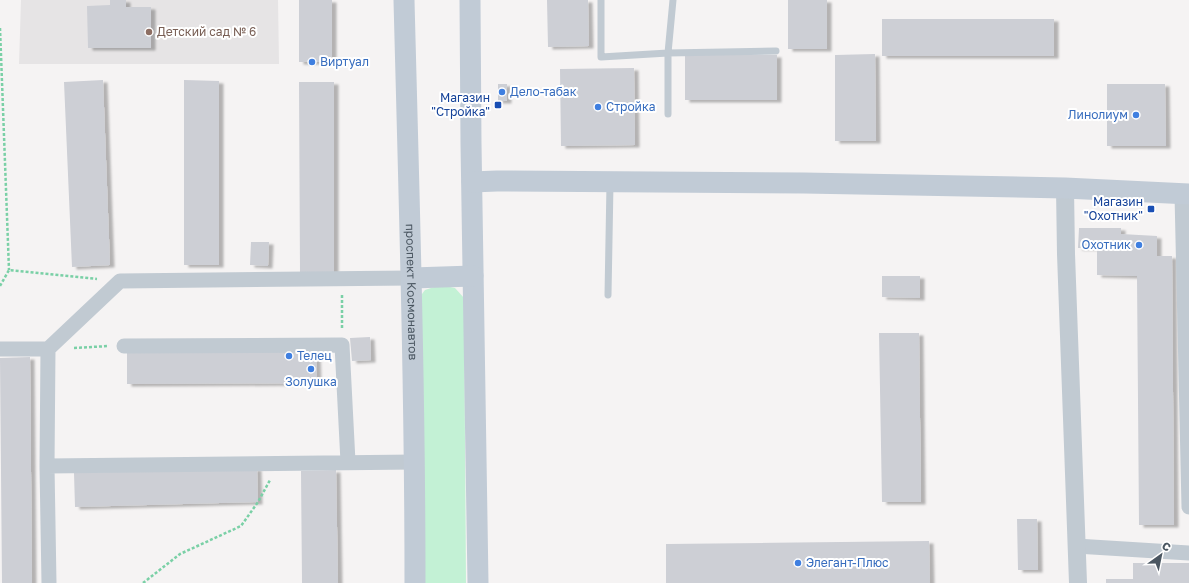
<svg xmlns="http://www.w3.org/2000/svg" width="1189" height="583" viewBox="0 0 1189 583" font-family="'Golos Text',sans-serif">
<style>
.education{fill:#e6e4e5}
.green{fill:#c3f1d5}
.building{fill:#cdcfd5;filter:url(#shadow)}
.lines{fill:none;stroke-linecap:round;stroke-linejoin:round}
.path{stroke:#7ad0a6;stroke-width:2.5;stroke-dasharray:3 2;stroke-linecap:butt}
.service{stroke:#c1cad2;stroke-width:7}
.minor{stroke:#c1cad2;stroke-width:15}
.tertiary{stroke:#c1cad2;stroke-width:18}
.secondary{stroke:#c1cbd6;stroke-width:21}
.education-dot{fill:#8d6e63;stroke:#fff;stroke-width:1.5}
.shop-dot{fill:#3f7fe0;stroke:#fff;stroke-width:1.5}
.transit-dot{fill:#1a4fb4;stroke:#fff;stroke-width:1.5}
.labels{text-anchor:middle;stroke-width:4;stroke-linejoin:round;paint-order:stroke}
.education-label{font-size:12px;fill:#785e54;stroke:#fff;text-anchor:start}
.shop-label{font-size:12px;fill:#366cbe;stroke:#fff;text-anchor:start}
.transit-label{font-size:12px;fill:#164399;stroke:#fff;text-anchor:end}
.street-label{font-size:12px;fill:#4a5661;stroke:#fff}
</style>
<defs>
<filter id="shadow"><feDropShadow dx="4.5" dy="2.5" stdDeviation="1" flood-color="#0004"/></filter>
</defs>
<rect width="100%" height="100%" fill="#f5f3f3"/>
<!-- education -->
<path class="education" d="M21,0H278L279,64H19Z"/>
<!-- green -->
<path class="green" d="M440,285L455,288L464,298L466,583H421L419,298L425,290Z"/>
<!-- building -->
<path class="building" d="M110,0H126V7H151V48H88L87,6L110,5Z
M299,0H332V62H299Z
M547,0H588L589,46L548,47Z
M788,0H827V49H788Z
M882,19H1054V56H882Z
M875,54L876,141H835V55Z
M685,55H777V100H685Z
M634,68L635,145L561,146L560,69Z
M103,80L110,265L72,267L64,82Z
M184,80L219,81V265H184Z
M299,82H334V273H300Z
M498,84H507V101H498Z
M1107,84H1165L1166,146H1107Z
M1079,228H1121V234L1157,236V256H1172L1174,525H1139L1137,276L1097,275V248H1078Z
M251,242H269L268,266L250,265Z
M882,276H920V298L882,297Z
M879,333H919L921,502H882Z
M370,337L371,360L352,361L350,338Z
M316,351L317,383L127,384V352Z
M30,357L32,583H2L0,358Z
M257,468L258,502L75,507L74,473Z
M336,470L338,583H302L301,471Z
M1017,519H1037L1038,570H1018Z
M929,541L930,583H666V544Z
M1133,563H1189V583H1106V579H1133Z"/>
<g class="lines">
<!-- path -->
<path class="path" d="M0,28L9,270
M0,286L9,270L97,279
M342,295V330
M74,348L109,346
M143,583L180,554L241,526L258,502L270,480"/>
<!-- service -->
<path class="service" d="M601,0V57L668,53L776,51
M668,114V53L673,0
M608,295L610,184"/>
<!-- minor -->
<path class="minor" d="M1182,194L1189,507
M124,346L342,345L348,462
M0,349H48L120,281L412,278
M47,466L48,349
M1076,546L1189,553
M49,583L47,466L415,462"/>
<!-- tertiary -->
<path class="tertiary" d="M1065,188L1066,254L1078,583"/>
<!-- secondary -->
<g class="secondary">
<path id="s1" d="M404,0C409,194 415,389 415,583"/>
<path d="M470,0L471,143L478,583"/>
<path d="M472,182L497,181L804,183L1065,188L1189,194"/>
<path d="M412,278L473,276"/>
</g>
</g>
<!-- markers -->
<circle class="education-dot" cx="149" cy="32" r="4"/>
<g class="shop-dot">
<circle cx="312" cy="62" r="4"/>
<circle cx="502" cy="92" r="4"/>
<circle cx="598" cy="107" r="4"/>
<circle cx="1136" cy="115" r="4"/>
<circle cx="1139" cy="245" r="4"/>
<circle cx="289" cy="356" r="4"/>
<circle cx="311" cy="369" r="4"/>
<circle cx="798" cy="563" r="4"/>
</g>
<g class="transit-dot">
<rect x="494" y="101" width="8" height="8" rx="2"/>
<rect x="1147" y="205" width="8" height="8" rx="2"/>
</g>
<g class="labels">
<!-- education labels -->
<g class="education-label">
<text x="157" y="36">Детский сад № 6</text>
</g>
<!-- shop labels -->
<g class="shop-label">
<text x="320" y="66">Виртуал</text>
<text x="510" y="96">Дело-табак</text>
<text x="606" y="111">Стройка</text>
<text x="1128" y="119" text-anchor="end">Линолиум</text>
<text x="1131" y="249" text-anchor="end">Охотник</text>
<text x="297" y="360">Телец</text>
<text x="311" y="386" text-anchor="middle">Золушка</text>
<text x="806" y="567">Элегант-Плюс</text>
</g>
<!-- transit labels -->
<g class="transit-label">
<text x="490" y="102">Магазин<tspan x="490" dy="14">"Стройка"</tspan></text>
<text x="1143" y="206">Магазин<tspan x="1143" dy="14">"Охотник"</tspan></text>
</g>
<!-- street labels -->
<g class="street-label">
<text dy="4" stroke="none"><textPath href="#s1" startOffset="292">проспект Космонавтов</textPath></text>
</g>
</g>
<!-- north arrow -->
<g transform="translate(1161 555) rotate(33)" stroke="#ffffff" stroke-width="3" paint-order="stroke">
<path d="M0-3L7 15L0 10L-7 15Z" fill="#4a5661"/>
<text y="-6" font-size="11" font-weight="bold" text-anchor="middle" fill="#4a5661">С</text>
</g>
</svg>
